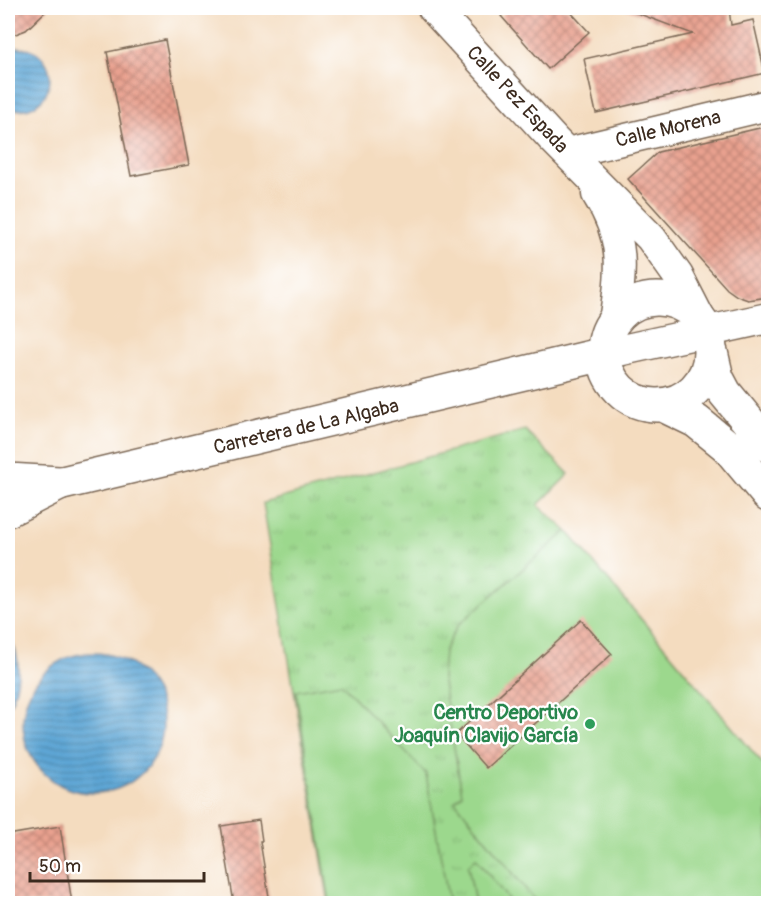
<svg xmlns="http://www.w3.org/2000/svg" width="776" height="911" viewBox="0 0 776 911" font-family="Pangolin,sans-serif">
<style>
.park{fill:url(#park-tufts);stroke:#6c8156;stroke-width:1.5}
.garden{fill:#9cd88d;stroke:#6c8156;stroke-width:1.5}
.water{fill:url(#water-rules);stroke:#4c687a;stroke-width:1.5}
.building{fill:url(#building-cross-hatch)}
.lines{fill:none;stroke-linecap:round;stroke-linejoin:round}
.minor-casing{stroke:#7c6856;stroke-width:33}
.major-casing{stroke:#7c6856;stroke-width:36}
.highway-casing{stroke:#7c6856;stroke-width:36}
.minor{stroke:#fff;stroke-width:30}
.major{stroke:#fff;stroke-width:33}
.highway{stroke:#fff;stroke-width:33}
.leisure-dot{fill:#2e9e5b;stroke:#fff;stroke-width:2}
.labels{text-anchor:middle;stroke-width:4.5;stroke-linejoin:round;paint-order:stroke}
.street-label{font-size:20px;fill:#3b2a1e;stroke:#fff}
.leisure-label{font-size:20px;font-weight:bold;fill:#27864d;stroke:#fff;text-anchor:end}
</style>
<defs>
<pattern id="park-tufts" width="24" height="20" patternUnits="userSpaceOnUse" patternTransform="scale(1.5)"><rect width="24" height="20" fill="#9cd88d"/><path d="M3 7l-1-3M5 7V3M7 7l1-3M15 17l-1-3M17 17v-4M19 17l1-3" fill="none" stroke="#87ba79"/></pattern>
<pattern id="water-rules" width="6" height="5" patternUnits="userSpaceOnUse" patternTransform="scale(1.5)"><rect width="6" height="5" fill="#5da6d5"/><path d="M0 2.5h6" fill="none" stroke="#4e87ac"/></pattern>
<pattern id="building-cross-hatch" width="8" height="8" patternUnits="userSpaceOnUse" patternTransform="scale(1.5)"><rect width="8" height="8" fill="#e9a18f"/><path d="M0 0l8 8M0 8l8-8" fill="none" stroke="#be8374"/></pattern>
</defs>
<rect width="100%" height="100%" fill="#fff"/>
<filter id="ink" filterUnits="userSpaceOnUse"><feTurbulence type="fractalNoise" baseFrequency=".0167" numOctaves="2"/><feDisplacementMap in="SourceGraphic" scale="12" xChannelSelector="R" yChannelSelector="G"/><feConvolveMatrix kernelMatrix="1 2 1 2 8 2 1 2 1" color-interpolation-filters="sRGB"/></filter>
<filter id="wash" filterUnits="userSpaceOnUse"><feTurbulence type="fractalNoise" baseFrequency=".008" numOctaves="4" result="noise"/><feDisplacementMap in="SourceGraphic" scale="24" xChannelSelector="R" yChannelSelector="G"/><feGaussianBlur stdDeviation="1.35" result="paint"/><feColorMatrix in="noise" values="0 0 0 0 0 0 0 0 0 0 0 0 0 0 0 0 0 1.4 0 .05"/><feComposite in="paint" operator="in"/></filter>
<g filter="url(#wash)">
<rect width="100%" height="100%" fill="#f4dcbf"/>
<!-- park -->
<path class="park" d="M525,430L569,474L538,505L567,531L768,770V903H329L263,503Z"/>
<!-- garden -->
<path class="garden" d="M567,531L768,770V903H537L455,801L462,794L442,677L444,651L458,625Z
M341,683L426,774L449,903H330L296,691Z
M476,858L511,903H475L468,866Z"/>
<!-- water -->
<path class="water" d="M18,47C68,50 55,121 8,108V49Z
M8,635C23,657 20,686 8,709Z
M23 723a70 70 0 1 1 140 0a70 70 0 1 1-140 0Z"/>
<g id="blocks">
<!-- building -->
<path class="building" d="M8,8H49L26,30L8,37Z
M510,8H567L589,32L548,69L501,16Z
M626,8H729L731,25L753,20L765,73L596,113L584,59L693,34L626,9Z
M165,40L189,165L131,176L107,52Z
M768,126V297L748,300L737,296L727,289L628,179L658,152Z
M581,620L612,654L486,768L456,734Z
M259,820L262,841H260L270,903H234L221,826Z
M60,826L72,903H8V835Z"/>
</g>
</g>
<g filter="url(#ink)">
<use href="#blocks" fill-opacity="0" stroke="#7c6856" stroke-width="1.5"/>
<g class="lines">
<!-- minor casing -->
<g class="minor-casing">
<path id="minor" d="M433,8L554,140L651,238L678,276L699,317
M567,153L768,105
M597,194C626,239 622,271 614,321
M604,354L768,318"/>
</g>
<!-- major casing -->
<g class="major-casing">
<path id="major" d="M604 352a53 53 0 1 1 106 0a53 53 0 1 1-106 0Z
M711,352L717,378L725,393L768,445
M663,405L696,421L727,446L768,495
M33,490L604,354"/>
</g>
<!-- highway casing -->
<g class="highway-casing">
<path id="highway" d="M8,480L59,483
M8,510L61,483"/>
</g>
<!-- minor -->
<use href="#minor" class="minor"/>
<!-- major -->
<use href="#major" class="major"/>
<!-- highway -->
<use href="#highway" class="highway"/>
</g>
</g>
<!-- markers -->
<circle class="leisure-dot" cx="590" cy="724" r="6"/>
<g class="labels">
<!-- street labels -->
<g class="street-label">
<text transform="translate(518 99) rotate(47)" y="7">Calle Pez Espada</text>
<text transform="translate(668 128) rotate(-13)" y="7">Calle Morena</text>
<text transform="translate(306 426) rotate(-13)" y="7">Carretera de La Algaba</text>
</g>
<!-- leisure labels -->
<g class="leisure-label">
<text x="578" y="719">Centro Deportivo<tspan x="578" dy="23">Joaquín Clavijo García</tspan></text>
</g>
</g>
<!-- margin -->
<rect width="776" height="911" fill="none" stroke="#fff" stroke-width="30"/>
<!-- scale -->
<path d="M30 872v9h174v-9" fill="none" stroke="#3b2a1e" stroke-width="3"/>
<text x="39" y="872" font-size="18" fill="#3b2a1e" stroke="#ffffff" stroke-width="4.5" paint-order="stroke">50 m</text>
</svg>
